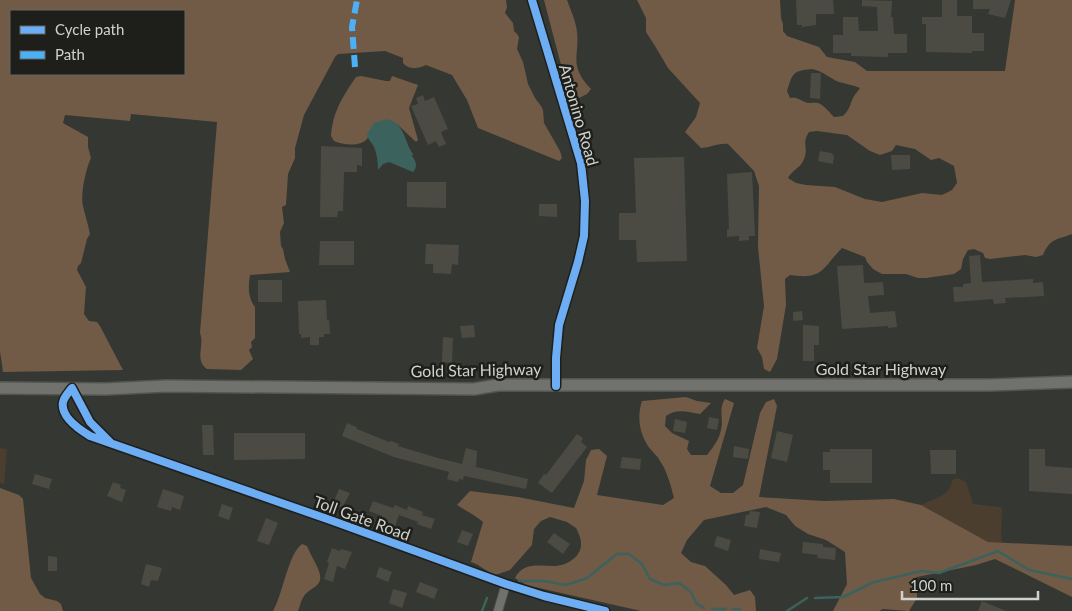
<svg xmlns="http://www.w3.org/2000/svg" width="1072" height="611" viewBox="0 0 1072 611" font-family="Lato,sans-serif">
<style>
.green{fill:#4c3e2f}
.forest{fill:#715b47;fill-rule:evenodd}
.water{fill:#3c625d}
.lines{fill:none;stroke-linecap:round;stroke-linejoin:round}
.stream{stroke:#3c625d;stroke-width:2.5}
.building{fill:#4c4b43}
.minor-casing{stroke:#535551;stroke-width:10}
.secondary-casing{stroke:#535551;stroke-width:14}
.minor{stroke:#71726e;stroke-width:8}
.secondary{stroke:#71726e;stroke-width:11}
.quiet{stroke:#4cb0f7;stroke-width:6;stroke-dasharray:12 6;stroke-linecap:butt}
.cycleway-casing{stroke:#1e1f1b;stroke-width:11}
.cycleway{stroke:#6dadf4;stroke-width:8}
.labels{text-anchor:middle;stroke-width:5;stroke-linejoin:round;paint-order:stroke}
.street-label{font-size:16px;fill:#d0d2cd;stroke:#1e1f1b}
</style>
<rect width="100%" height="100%" fill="#353732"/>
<!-- green -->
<path class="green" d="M0,448L7,449L4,484L0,483Z
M958,478L966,482L973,504L1000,507L1002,509L1001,532L1002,543L988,542L921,505C933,499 951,496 952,480Z"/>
<!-- forest -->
<path class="forest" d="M0,0H506L507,7L505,13L513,23L514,31L517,34L519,37L517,49L523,62L528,84L535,98L541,106L543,110L544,123L560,151L562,158L559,161L478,128L467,100L452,75L426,65C419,68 410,71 403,63V58L385,51L338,54L335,57L304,115L295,148V158L288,174L286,205L282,207L284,223L280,232L281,246L283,249L285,259L290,272L250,275C248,286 248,298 255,307V338L251,342L252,347L249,350L253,359L241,370L207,369C194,360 205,345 200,333L217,122L131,114L130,121L65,115L63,123L88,137V147L91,158C86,168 80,195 83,206C85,215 88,224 90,234L87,239L81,263L78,266L77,270L86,287L84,314L89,321L97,322L100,326L123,370L3,372L0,351ZM11,11H184V74H11Z
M544,0H567C570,8 574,17 576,26C582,55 566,63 591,89L587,94L579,98L573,96L567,88Z
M637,0H780L781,18L783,24V31L787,36L819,47L827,57L855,62L867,71H1005L1015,0H1072V234C1057,240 1050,238 1043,255L1036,257L1025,255L990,259L985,258L983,253L974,249L968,250L963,259L961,269L954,274L926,278H918L906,274H882L873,269L867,262L865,257L842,248C822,268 824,280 790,275L785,279L786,305L777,359L770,372L764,369L762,357L757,348L764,306L758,247L759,186L754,171L728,144C717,143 711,148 701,148L685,132L696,117L700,103L668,68L655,46L646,32V18ZM812,69C823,71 829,78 839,82C846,84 853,85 860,88C858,91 856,93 854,96C850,103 851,108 843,116L834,117C830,113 824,105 818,103C814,102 809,104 805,102C799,100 798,97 790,98L787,91C793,74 791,71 812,69ZM817,131L847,135L870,151L880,155L892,151L896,145L915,149L931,160L939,158L954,166L957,183L952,190L942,195L922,193L882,202L865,199L835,187L806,185L796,183L788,178C792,170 801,168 804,159C809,147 801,144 809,132Z
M361,76L386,81H390L392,76L418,85L409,108L418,140L416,142L397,124L379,122C371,126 372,133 367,139C360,147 343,145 334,141L331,136C333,111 342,98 356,77Z
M686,397L697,401L711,403L700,414C688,412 677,408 666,416L665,426L672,433L689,441L687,449L691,455H707C713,447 719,440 721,430C724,419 718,409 725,399L734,403L710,486L721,493H733L743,485L760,413L766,402L774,399L777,406L759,497L824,501L894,499L921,505L988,542L1072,546V597L995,559L976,565L917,577V598L909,611L883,609L879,611H833L847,584L845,552L826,540L808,534L795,526L786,515L766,507L704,520L687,540L681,553L691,562L705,566L726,585L734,595L750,590L755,597L756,611H641L526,585L515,578C523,562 539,566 554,566C566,566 582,557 581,543C581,538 578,532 576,528L567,522L550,517L541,521L534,529L532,545L510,570L495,575C485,571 481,565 471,562L483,522C475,515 466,511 457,505L470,491L518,497L574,508L584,481L586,460L591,450L599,449L607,456L597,495L663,505L674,498C671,486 667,471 660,461C657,455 651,451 648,446C639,432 637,416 642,401Z
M0,488L19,495L23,499L31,578L40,594L45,598L57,601L61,604L63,611H0Z
M302,544L307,546C311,556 318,566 320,575C322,587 309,588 304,596C301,600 300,606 298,611H273C283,594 288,554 302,544Z"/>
<!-- water -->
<path class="water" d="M387,119C405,123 404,142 413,154L412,156C416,161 418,167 413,172L389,162L383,164L378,170C378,162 377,152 373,145C370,141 368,139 367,134L374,123Z"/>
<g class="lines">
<!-- stream -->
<path class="stream" d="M519,581H544L566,585L587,578L617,554H629L642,564L650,579L664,585L679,583L690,591L697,604L704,608
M815,598L843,597L874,582L922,571L939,573L998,551L1029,570L1072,579
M712,609H726
M733,609H740
M482,611L487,598
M787,611L807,598"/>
</g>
<!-- building -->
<path class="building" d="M796,0H833L834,14H816V25L802,27V25H797Z
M862,0L892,1L891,17H893L894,34H907V53H888V57L851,56V53H833V35H843V17H858L859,31H878L877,7L862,6Z
M942,0H957V16H972V33H984V51H972V53L926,52V24H922V17H942Z
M973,0H1011L1005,18L988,14L990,9H973Z
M811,73H821L820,99L810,98Z
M423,95L425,101L434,97L448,129L441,132L446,144L439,147L436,141L428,145L411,106L418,104L416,98Z
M321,146L362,148V166L357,165V172H344L343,211H338L337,217H320Z
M820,151L831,153L834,156L833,164L818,161Z
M891,155H910V169L892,170Z
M684,157L687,261L637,262L636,240H619V213H636L634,158Z
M752,172L755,236H749V240L739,241V236L727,237V230L729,229L727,174Z
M407,182H446V208L407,207Z
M539,204H557V217L539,216Z
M320,241H354V265H319Z
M426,244L459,245L458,265L452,264L451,274L433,273V264H425Z
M980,255L982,282L1033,279V283L1043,282L1044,296L1005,298L1006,303L994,304L993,299L954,302L953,287H963V284L971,283L969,256Z
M863,265L864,283L883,282L884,295L868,296L870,313L895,311L897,327L888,328V326L842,329L837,266Z
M258,280H282V302H258Z
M326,300L327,320H329L330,334H324V337H319V345H310V337L301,338V334H299L298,301Z
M802,311L803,320L793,321V312Z
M474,325L475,337L462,338L460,326Z
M803,325L819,326V345H814V361H803Z
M443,337L453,338L452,363L442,362Z
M709,417L719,419L717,430L707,428Z
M675,419L687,422L685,433L673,431Z
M347,423L356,427L357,429L389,442L391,441L399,444L398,446L438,458L462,464L466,448L477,451L476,467L528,479L526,489L464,476L463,480L459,479L458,482L447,479L449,472L394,457L342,436Z
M202,425H213L214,455H203Z
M777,431L793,435L787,462L771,458Z
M234,433H305V459L234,460Z
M577,434L583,438L581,442L587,447L552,493L538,483L544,474L546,475Z
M734,446L749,449L748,459L733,457Z
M830,449H872V483H830V470H823V452H830Z
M1029,449H1045V466L1072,468V494L1029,491Z
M930,450H956V474H931Z
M622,457L641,459L640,470L620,468Z
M35,474L52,479L49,489L32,484Z
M113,482L121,485L120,488L126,490L122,502L107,496Z
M163,489L184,496L180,510L172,507L171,511L157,507Z
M339,489L350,493L342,508L335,505L336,502L334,501Z
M373,501L393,508L395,505L407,510L408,506L423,512L422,515L435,519L431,529L417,524L418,522L399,515L395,526L380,520L382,516L369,511Z
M222,504L233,508L229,520L218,516Z
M750,511L760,512L757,528L744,526L746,515H749Z
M266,518L278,523L269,545L257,541Z
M462,530L473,534L468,546L457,542Z
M554,533L570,544L563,554L547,542Z
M717,536L731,540L728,551L714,546Z
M803,542L823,544V547L836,548L835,560L817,558L818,555L802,553Z
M332,548L340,551L341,549L352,552L345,569L337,566L333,582L324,579L329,563L327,562Z
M760,549L781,553L779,562L759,559Z
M48,556L57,557V571H48Z
M146,564L162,568L158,581L151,580L149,587L141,584Z
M379,567L392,572L388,582L376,577Z
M420,582L438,589L434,599L416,592Z
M393,589L407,593L402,608L389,603Z
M982,601L1006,611H978Z"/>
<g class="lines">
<!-- minor casing -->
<g class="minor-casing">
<path id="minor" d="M532,0L581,163L585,201L584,236L578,262L559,325L556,358V386
M111,443L90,422L72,388C69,392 64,397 63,402C60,417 80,430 90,436L333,521L506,584L544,596L605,611
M498,611L506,584"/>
</g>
<!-- secondary casing -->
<g class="secondary-casing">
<path id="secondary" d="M0,388L105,389L166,386L474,389L498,385H989L1072,382"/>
</g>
<!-- minor -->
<use href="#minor" class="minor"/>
<!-- secondary -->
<use href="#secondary" class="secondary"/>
<!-- quiet -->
<path class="quiet" d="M355,67L352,27L357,0"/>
<!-- cycleway casing -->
<g class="cycleway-casing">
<path id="cycleway" d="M532,0L581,163L585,201L584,236L578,262L559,325L556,358V386
M111,443L90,422L72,388C69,392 64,397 63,402C60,417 80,430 90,436L333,521L506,584L544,596L605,611"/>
</g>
<!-- cycleway -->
<use href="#cycleway" class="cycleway"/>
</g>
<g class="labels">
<!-- street labels -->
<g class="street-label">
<text transform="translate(579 115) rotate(74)" y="6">Antonino Road</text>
<text x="881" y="375">Gold Star Highway</text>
<text transform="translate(476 370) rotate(-1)" y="6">Gold Star Highway</text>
<text transform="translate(362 518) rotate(20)" y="6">Toll Gate Road</text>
</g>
</g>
<!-- legend -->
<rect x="10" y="10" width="175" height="65" fill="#1e1f1b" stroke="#656762"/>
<rect x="20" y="26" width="25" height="8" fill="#6dadf4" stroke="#656762"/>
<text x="55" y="35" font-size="15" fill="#d0d2cd">Cycle path</text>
<rect x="20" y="51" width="25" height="8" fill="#4cb0f7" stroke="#656762"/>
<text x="55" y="60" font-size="15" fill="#d0d2cd">Path</text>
<!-- scale -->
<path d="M902 591v8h136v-8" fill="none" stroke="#d0d2cd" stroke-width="2.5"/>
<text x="910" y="591" font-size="15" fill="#d0d2cd" stroke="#1e1f1b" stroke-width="4" paint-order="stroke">100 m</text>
</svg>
